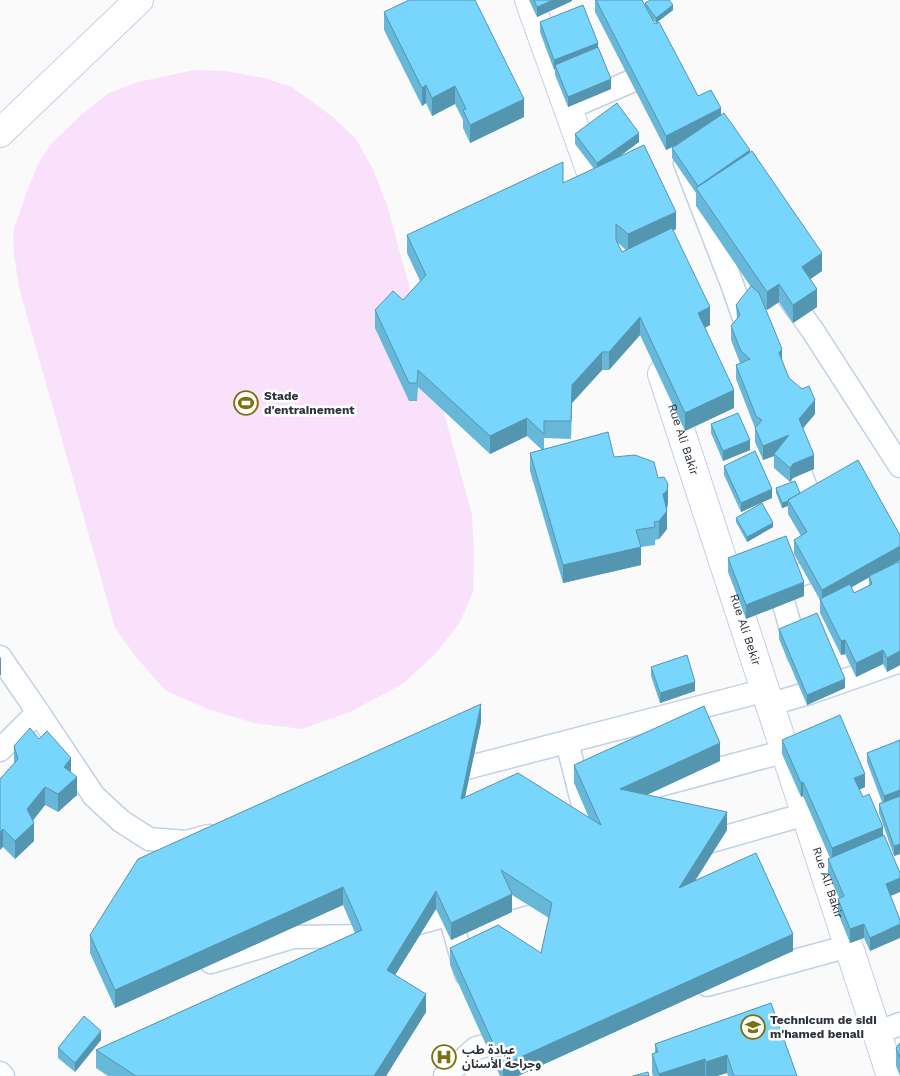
<svg xmlns="http://www.w3.org/2000/svg" width="900" height="1076" viewBox="0 0 900 1076" font-family="'Work Sans','Noto Sans Arabic',sans-serif">
<style>
.pitch{fill:#f9e1fc}
.lines{fill:none;stroke-linecap:round;stroke-linejoin:round}
.minor-casing{stroke:#c0d0e7;stroke-width:25}
.tertiary-casing{stroke:#c0d0e7;stroke-width:30}
.minor{stroke:#fff;stroke-width:22}
.tertiary{stroke:#fff;stroke-width:28}
.wall{fill:#67b7d8;fill-rule:evenodd}
.shaded-wall{fill:#5495b0}
.building{fill:#78d5fb;stroke:#5495b0}
.labels{text-anchor:middle;stroke-width:5;stroke-linejoin:round;paint-order:stroke}
.poi-label{font-size:12px;font-weight:bold;fill:#2d333c;stroke:#fff;text-anchor:start}
.street-label{font-size:12px;fill:#2d333c;stroke:#fff}
</style>
<rect width="100%" height="100%" fill="#fafafa"/>
<!-- pitch -->
<path class="pitch" d="M195,70L225,71L264,78L292,87L334,118L356,139L373,169L387,205L472,515L474,556L473,592L460,622L437,652L404,683L352,711L302,729L254,723L208,709L166,691L136,657L115,628L20,291L14,256L13,232L26,194L39,162L53,142L78,118L107,94L138,82Z"/>
<g class="lines">
<!-- minor casing -->
<g class="minor-casing">
<path id="minor" d="M569,108L648,74
M685,163L732,284L748,330
M785,292L813,331L900,466
M791,447L817,518
M798,654L778,583L833,563
M0,657L38,712L94,796L121,821L149,839L186,842L209,836
M771,704L809,693L900,661
M567,742L593,845
M0,750L38,712
M443,774L766,690
M649,788L786,751
M694,846L806,814
M448,908L466,974
M400,928L543,889
M211,962L293,937L371,936
M707,985L849,946
M877,1033L900,1024
M0,1073L3,1076
M445,1076L476,1048L515,1038"/>
</g>
<!-- tertiary casing -->
<g class="tertiary-casing">
<g id="tertiary">
<path d="M529,0L603,206"/>
<path d="M0,133L139,0"/>
<path id="s1" d="M662,374L891,1076"/>
</g>
</g>
<!-- minor -->
<use href="#minor" class="minor"/>
<!-- tertiary -->
<use href="#tertiary" class="tertiary"/>
</g>
<!-- wall -->
<path class="wall" d="M529,0H572V1L537,17Z
M595,0H642L645,5V3L673,10L656,23L650,16L698,96L721,115L750,152L822,271L810,279L817,307L793,323L779,302L767,310L765,308L782,360L789,378L815,414L803,428L814,469L793,478L790,482L774,468V456L763,460L755,442V428L736,379V365L740,363L731,340V326L737,319L736,305L751,287L696,206V193L672,158V148L677,145L666,150L595,12Z
M384,12L524,117L470,143L463,128V120L455,104L432,116L426,103L422,106L384,30Z
M540,22L598,47L611,89L568,107L555,75V69L554,70L540,32Z
M575,134L639,142L618,157L676,229L673,231L710,325L705,328L734,408L685,431L640,335L609,370H602L572,403L571,439L544,438V449L614,457L658,478L668,502L667,509V529L659,539L655,540V545L641,547V565L563,583L530,471V453L542,450L527,436L490,454L418,387L417,401H409L375,328V310L403,300L420,281L407,253V235L563,183L594,169L575,144ZM617,242L626,250L622,252Z
M711,424L750,450L723,461L711,433Z
M724,466L772,498L741,512L724,475Z
M776,488L800,493L900,560L881,570L900,561V665L887,672L883,664L856,677L845,654L841,655L820,613V600L794,554V540L801,536L788,514V506L782,508L776,493ZM869,577V585L854,593L851,587Z
M736,518L773,527L747,542L736,522Z
M728,558L804,596L746,619L728,572Z
M779,629L845,688L807,705L779,639Z
M651,667L695,691L660,703L651,676Z
M481,722L465,797L589,818L574,783V765L720,761L647,795L727,830L695,881L793,951L518,1076H500L450,965V948L541,953L549,918L512,895V912L451,940L436,909L395,975L426,1012L386,1076H108L96,1068V1050L355,933L343,905L115,1008L90,953V935Z
M782,740L865,787L859,790L883,836L891,896L870,951L864,938L850,943L838,913V899L839,898L828,873V859L830,858L803,796L801,797L782,754Z
M900,740V854L894,856L879,813V804L882,802L867,762V753Z
M14,746L71,772L77,795L58,812L45,805L33,821L34,841L15,859L3,847L0,779L14,764Z
M771,1003L797,1076H728L727,1073L717,1076H653L652,1072V1054L655,1053V1044Z
M101,1040L75,1072L58,1058V1048Z
M900,1043V1076L896,1066V1048Z"/>
<!-- shaded-wall -->
<path class="shaded-wall" d="M553,0H572V1L537,17V7Z
M673,5V10L656,23V18Z
M598,43V53L555,65V69L554,70V60Z
M611,79V89L568,107V97Z
M426,85V103L422,106V88Z
M455,86V104L432,116V98Z
M524,99V117L470,143V125Z
M721,108V122L666,150V136Z
M639,133V142L597,173V163Z
M750,150V160L698,191V186Z
M676,212V229L628,252V234Z
M822,253V271L802,285V267Z
M779,284V302L767,310V292Z
M817,289V307L793,323V305Z
M710,307V325L698,331V313Z
M640,317V335L609,370V352Z
M782,349V363L779,353Z
M602,352V370L572,403L571,439L572,385Z
M734,390V408L685,431V413Z
M815,400V414L799,433V419Z
M527,418V436L490,454V436Z
M789,435L774,454V456L763,460V446Z
M750,440V450L723,461V451Z
M814,455V469L793,478L790,482V468L793,464Z
M668,484V502L667,508L663,512V494Z
M772,489V498L741,512V503Z
M788,501V506L782,508V503Z
M667,511V529L659,539V521Z
M773,523V527L747,542V537Z
M900,546V560L822,604V590Z
M641,547V565L563,583V565Z
M804,582V596L746,619V605Z
M845,640V654L841,655V641Z
M883,650V664L856,677V663Z
M900,651V665L887,672V658Z
M1,657V675L0,676V658Z
M845,679V688L807,705V695Z
M695,682V691L660,703V693Z
M481,704V722L461,816V799Z
M720,743V761L620,807V789Z
M71,758V775L64,767Z
M865,774V787L854,792V778Z
M77,777V795L58,812V794Z
M803,782V796L801,797V783Z
M45,787V805L27,827V809Z
M900,790V800L884,806V796Z
M727,812V830L679,906V888Z
M34,823V841L15,859V841Z
M883,827V841L832,862V848Z
M3,829V847L0,850V832Z
M900,844V854L894,856V846Z
M900,878V892L886,898V884Z
M343,887V905L115,1008V990Z
M436,891V909L387,988V970Z
M512,894V912L451,940V923Z
M864,924V938L850,943V929Z
M900,924V938L870,951V938Z
M793,934V951L518,1076H503V1065Z
M426,994V1012L386,1076H374Z
M101,1031V1040L75,1072V1063Z
M727,1055V1073L717,1076H706V1062Z
M705,1059V1076H659V1074Z"/>
<!-- building -->
<path class="building" d="M409,0H475L524,99L470,125L463,110L466,109L455,86L432,98L426,85L422,88L384,12Z
M534,0H553L537,7Z
M596,0H642L655,24L659,22L698,96L711,90L721,108L666,136Z
M650,0H669L673,5L656,18L645,3Z
M583,5L598,43L554,60L540,22Z
M598,47L611,79L568,97L555,65Z
M617,103L639,133L597,163L575,134Z
M724,113L750,150L698,186L672,148Z
M644,145L676,212L628,234L616,224V240L622,252L672,228L710,307L698,313L734,390L685,413L640,317L609,352H602L572,385L571,421H544V434L527,418L490,436L418,370L417,383H409L375,310L393,291L403,300L426,275L407,235L563,162V183Z
M752,151L822,253L802,267L817,289L793,305L779,284L767,292L696,188Z
M751,286L759,293L782,349L779,353L789,378L802,389L809,386L815,400L799,419L814,455L793,464L790,468L774,454L789,435L763,446L755,428L762,420L756,416L736,365L750,359L741,351L731,326L740,315L736,305Z
M738,413L750,440L723,451L711,424Z
M608,432L614,457L635,455L654,462L658,478L664,477L668,484L667,491L663,494L667,511L659,521L654,522L655,527L636,530L641,547L563,565L530,453Z
M755,451L772,489L741,503L724,466Z
M858,460L900,535V546L822,590L794,540L807,532L788,500Z
M795,481L800,493L788,500L789,501L782,503L776,488Z
M762,503L773,523L747,537L736,518Z
M786,536L804,582L746,605L728,558Z
M900,561V651L887,658L883,650L856,663L845,640L841,641L820,599L850,584L854,593L872,584L869,576Z
M817,613L845,679L807,695L779,629Z
M687,655L695,682L660,693L651,667Z
M481,704L461,799L518,773L601,825L574,765L704,706L720,743L620,789L727,812L679,888L756,853L793,934L503,1065L450,948L498,925L541,953L552,903L501,870L512,894L451,923L436,891L387,970L426,994L374,1076H136L96,1050L362,930L343,887L115,990L90,935L138,859Z
M840,715L865,774L854,778L863,797L869,794L883,827L832,848L803,782L801,783L782,740Z
M30,728L39,739L47,731L71,758L64,767L77,777L58,794L45,787L27,809L34,823L15,841L3,829L0,832V779L18,759L14,746Z
M900,740V790L884,796L867,753Z
M900,796V844L894,846L879,804Z
M884,835L900,873V878L886,884L900,920V924L870,938L864,924L850,929L838,899L844,896L828,859Z
M771,1003L797,1076H734L727,1055L706,1062L705,1059L659,1074L652,1054L658,1052L655,1044Z
M84,1016L101,1031L75,1063L58,1048Z
M900,1043V1058L896,1048Z
M648,1072L649,1076H633Z"/>
<!-- icons -->
<defs>
<g id="stadium-ring" transform="scale(1.25)"><circle r="9.5" fill="#fff" stroke="#7f700f" stroke-width="1.5"/><path d="M0-5a6.5 5 0 1 0 0 10a6.5 5 0 1 0 0-10ZM-3.5-1.8h7v3.6h-7Z" fill="#7f700f"/></g>
<g id="school-ring" transform="scale(1.25)"><circle r="9.5" fill="#fff" stroke="#7f700f" stroke-width="1.5"/><path d="M0-5L7-2L0 1L-7-2ZM-4 1L0 2.5L4 1V4Q0 6-4 4Z" fill="#7f700f"/></g>
<g id="hospital-ring" transform="scale(1.25)"><circle r="9.5" fill="#fff" stroke="#7f700f" stroke-width="1.5"/><path d="M-5-5h3v3.5h4V-5h3V5h-3V1.5h-4V5h-3Z" fill="#7f700f"/></g>
</defs>
<g fill-rule="evenodd">
<use href="#stadium-ring" x="246" y="403"/>
<use href="#school-ring" x="753" y="1027"/>
<use href="#hospital-ring" x="444" y="1057"/>
</g>
<g class="labels">
<!-- poi labels -->
<g class="poi-label">
<text x="264" y="400">Stade<tspan x="264" dy="14">d'entrainement</tspan></text>
<text x="770" y="1024">Technicum de sidi<tspan x="770" dy="14">m'hamed benali</tspan></text>
<text x="462" y="1054">عيادة طب<tspan x="462" dy="14">وجراحة الأسنان</tspan></text>
</g>
<!-- street labels -->
<g class="street-label">
<text dy="4" stroke="none"><textPath href="#s1" startOffset="69">Rue Ali Bakir</textPath></text>
<text dy="4" stroke="none"><textPath href="#s1" startOffset="269">Rue Ali Bekir</textPath></text>
<text dy="4" stroke="none"><textPath href="#s1" startOffset="535">Rue Ali Bakir</textPath></text>
</g>
</g>
</svg>
